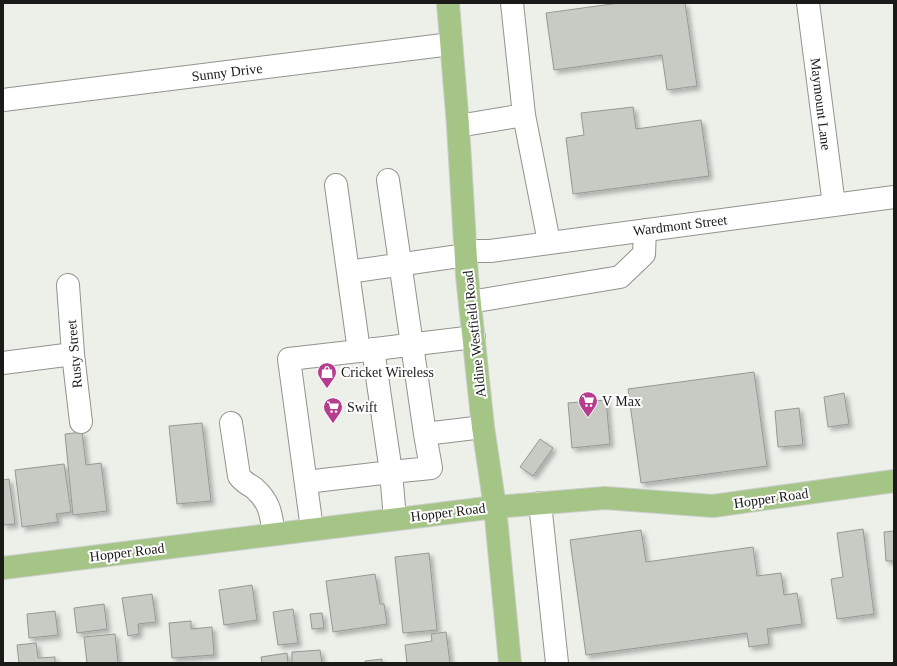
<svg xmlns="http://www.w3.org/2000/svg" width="897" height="666" viewBox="0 0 897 666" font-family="'Times New Roman',serif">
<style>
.building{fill:#c7cbc4;stroke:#959992;filter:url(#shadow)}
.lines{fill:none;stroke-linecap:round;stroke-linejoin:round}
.minor-casing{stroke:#90948d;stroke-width:24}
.major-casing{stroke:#cdcdcc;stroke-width:24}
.minor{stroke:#fff;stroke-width:22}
.major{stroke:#a4c586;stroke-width:22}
.labels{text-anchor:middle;stroke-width:4;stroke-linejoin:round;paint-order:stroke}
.street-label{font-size:14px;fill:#1a1b19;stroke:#fff}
.poi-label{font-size:14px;fill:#1a1b19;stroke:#fff;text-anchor:start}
</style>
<defs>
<filter id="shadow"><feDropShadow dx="3.5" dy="3.5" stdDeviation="2" flood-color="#0004"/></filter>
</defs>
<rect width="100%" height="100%" fill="#ecf0e9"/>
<!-- building -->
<path class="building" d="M619,3H685L697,86L667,90L662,55L554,70L546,13Z
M633,107L636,129L701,120L709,176L573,194L566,138L584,135L581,113Z
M754,372L767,466L641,483L628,389Z
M844,393L849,424L828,427L824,397Z
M606,400L610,444L572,448L568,403Z
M799,408L803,445L778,447L775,411Z
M202,423L211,501L177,504L169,426Z
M82,432L86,465L101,463L107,511L73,515L65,434Z
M540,439L553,448L533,476L520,467Z
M64,464L71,512L56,514L58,522L22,527L15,470Z
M9,479L15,524L3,525V480Z
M863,529L874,614L837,619L831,579L843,577L837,533Z
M641,530L646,562L753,547L757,576L781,573L784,595L797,593L802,624L767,629L769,644L749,647L747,633L586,655L570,540Z
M894,531V561H886L884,532Z
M429,553L437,630L403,633L395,557Z
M375,574L380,604H384L387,624L333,632L326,581Z
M252,585L257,620L224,625L219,590Z
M152,594L156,622L138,624L139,634L128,636L122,598Z
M104,604L107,629L77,633L74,608Z
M293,609L298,643L278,645L273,612Z
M55,611L58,635L29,638L27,614Z
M322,613L324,628L312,629L310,614Z
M191,621V629L212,627L214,655L172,658L169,623Z
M446,632L450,663H407L405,645L432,641L431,634Z
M115,634L118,663H87L84,637Z
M36,643L38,658L55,657V663H19L17,645Z
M320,650L322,663H292V652Z
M287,653L288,663H262L261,657Z
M382,659V663H365V661Z"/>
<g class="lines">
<!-- minor casing -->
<g class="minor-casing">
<path id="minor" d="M512,3L524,115L549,242
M808,3L834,205
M3,100L451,44
M458,126L524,115
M388,180L425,434L483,427
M336,185L348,272
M465,251H490L894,197
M466,255L348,272L359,351L474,337
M68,285L73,354L81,422
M470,302L620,277L644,254L645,230
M373,349L391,472L431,468L425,434
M3,363L73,354
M231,423L239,476C243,482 248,484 254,488C270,502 271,514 274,534
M306,482L391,472L395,519
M540,503L557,663
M312,529L289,359L359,351"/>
</g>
<!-- major casing -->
<g class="major-casing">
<path id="major" d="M448,3L458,126L467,276L483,427L495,507L510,663
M3,568L495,507L605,498L713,506L894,481"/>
</g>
<!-- minor -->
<use href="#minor" class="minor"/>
<!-- major -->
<use href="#major" class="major"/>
</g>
<!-- icons -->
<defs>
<g id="shop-pin" transform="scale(1)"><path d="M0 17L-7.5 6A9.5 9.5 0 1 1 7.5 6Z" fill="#b63c8f" stroke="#fff"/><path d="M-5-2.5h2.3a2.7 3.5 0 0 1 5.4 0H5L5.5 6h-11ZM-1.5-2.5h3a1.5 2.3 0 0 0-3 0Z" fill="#fff"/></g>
<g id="supermarket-pin" transform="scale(1)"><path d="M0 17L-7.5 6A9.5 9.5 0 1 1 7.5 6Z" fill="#b63c8f" stroke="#fff"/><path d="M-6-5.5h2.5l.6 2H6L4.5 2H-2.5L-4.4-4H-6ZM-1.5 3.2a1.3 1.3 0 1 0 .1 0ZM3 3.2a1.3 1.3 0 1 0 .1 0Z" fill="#fff"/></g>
</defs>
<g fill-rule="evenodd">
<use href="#shop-pin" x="327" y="372"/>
<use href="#supermarket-pin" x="588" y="401"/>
<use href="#supermarket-pin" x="333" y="407"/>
</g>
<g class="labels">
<!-- street labels -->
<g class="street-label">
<text transform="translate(227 72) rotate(-7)" y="5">Sunny Drive</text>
<text transform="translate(821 104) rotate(83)" y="5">Maymount Lane</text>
<text transform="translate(680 225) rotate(-7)" y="5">Wardmont Street</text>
<text transform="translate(474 334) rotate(-96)" y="5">Aldine Westfield Road</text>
<text transform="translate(74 354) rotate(-95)" y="5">Rusty Street</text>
<text transform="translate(771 498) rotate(-8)" y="5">Hopper Road</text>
<text transform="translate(448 512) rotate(-7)" y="5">Hopper Road</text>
<text transform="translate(127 552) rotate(-7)" y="5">Hopper Road</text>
</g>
<!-- poi labels -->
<g class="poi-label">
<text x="341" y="377">Cricket Wireless</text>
<text x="602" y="406">V Max</text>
<text x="347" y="412">Swift</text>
</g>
</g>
<!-- border -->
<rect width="897" height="666" fill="none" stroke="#1a1b19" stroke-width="8"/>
</svg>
